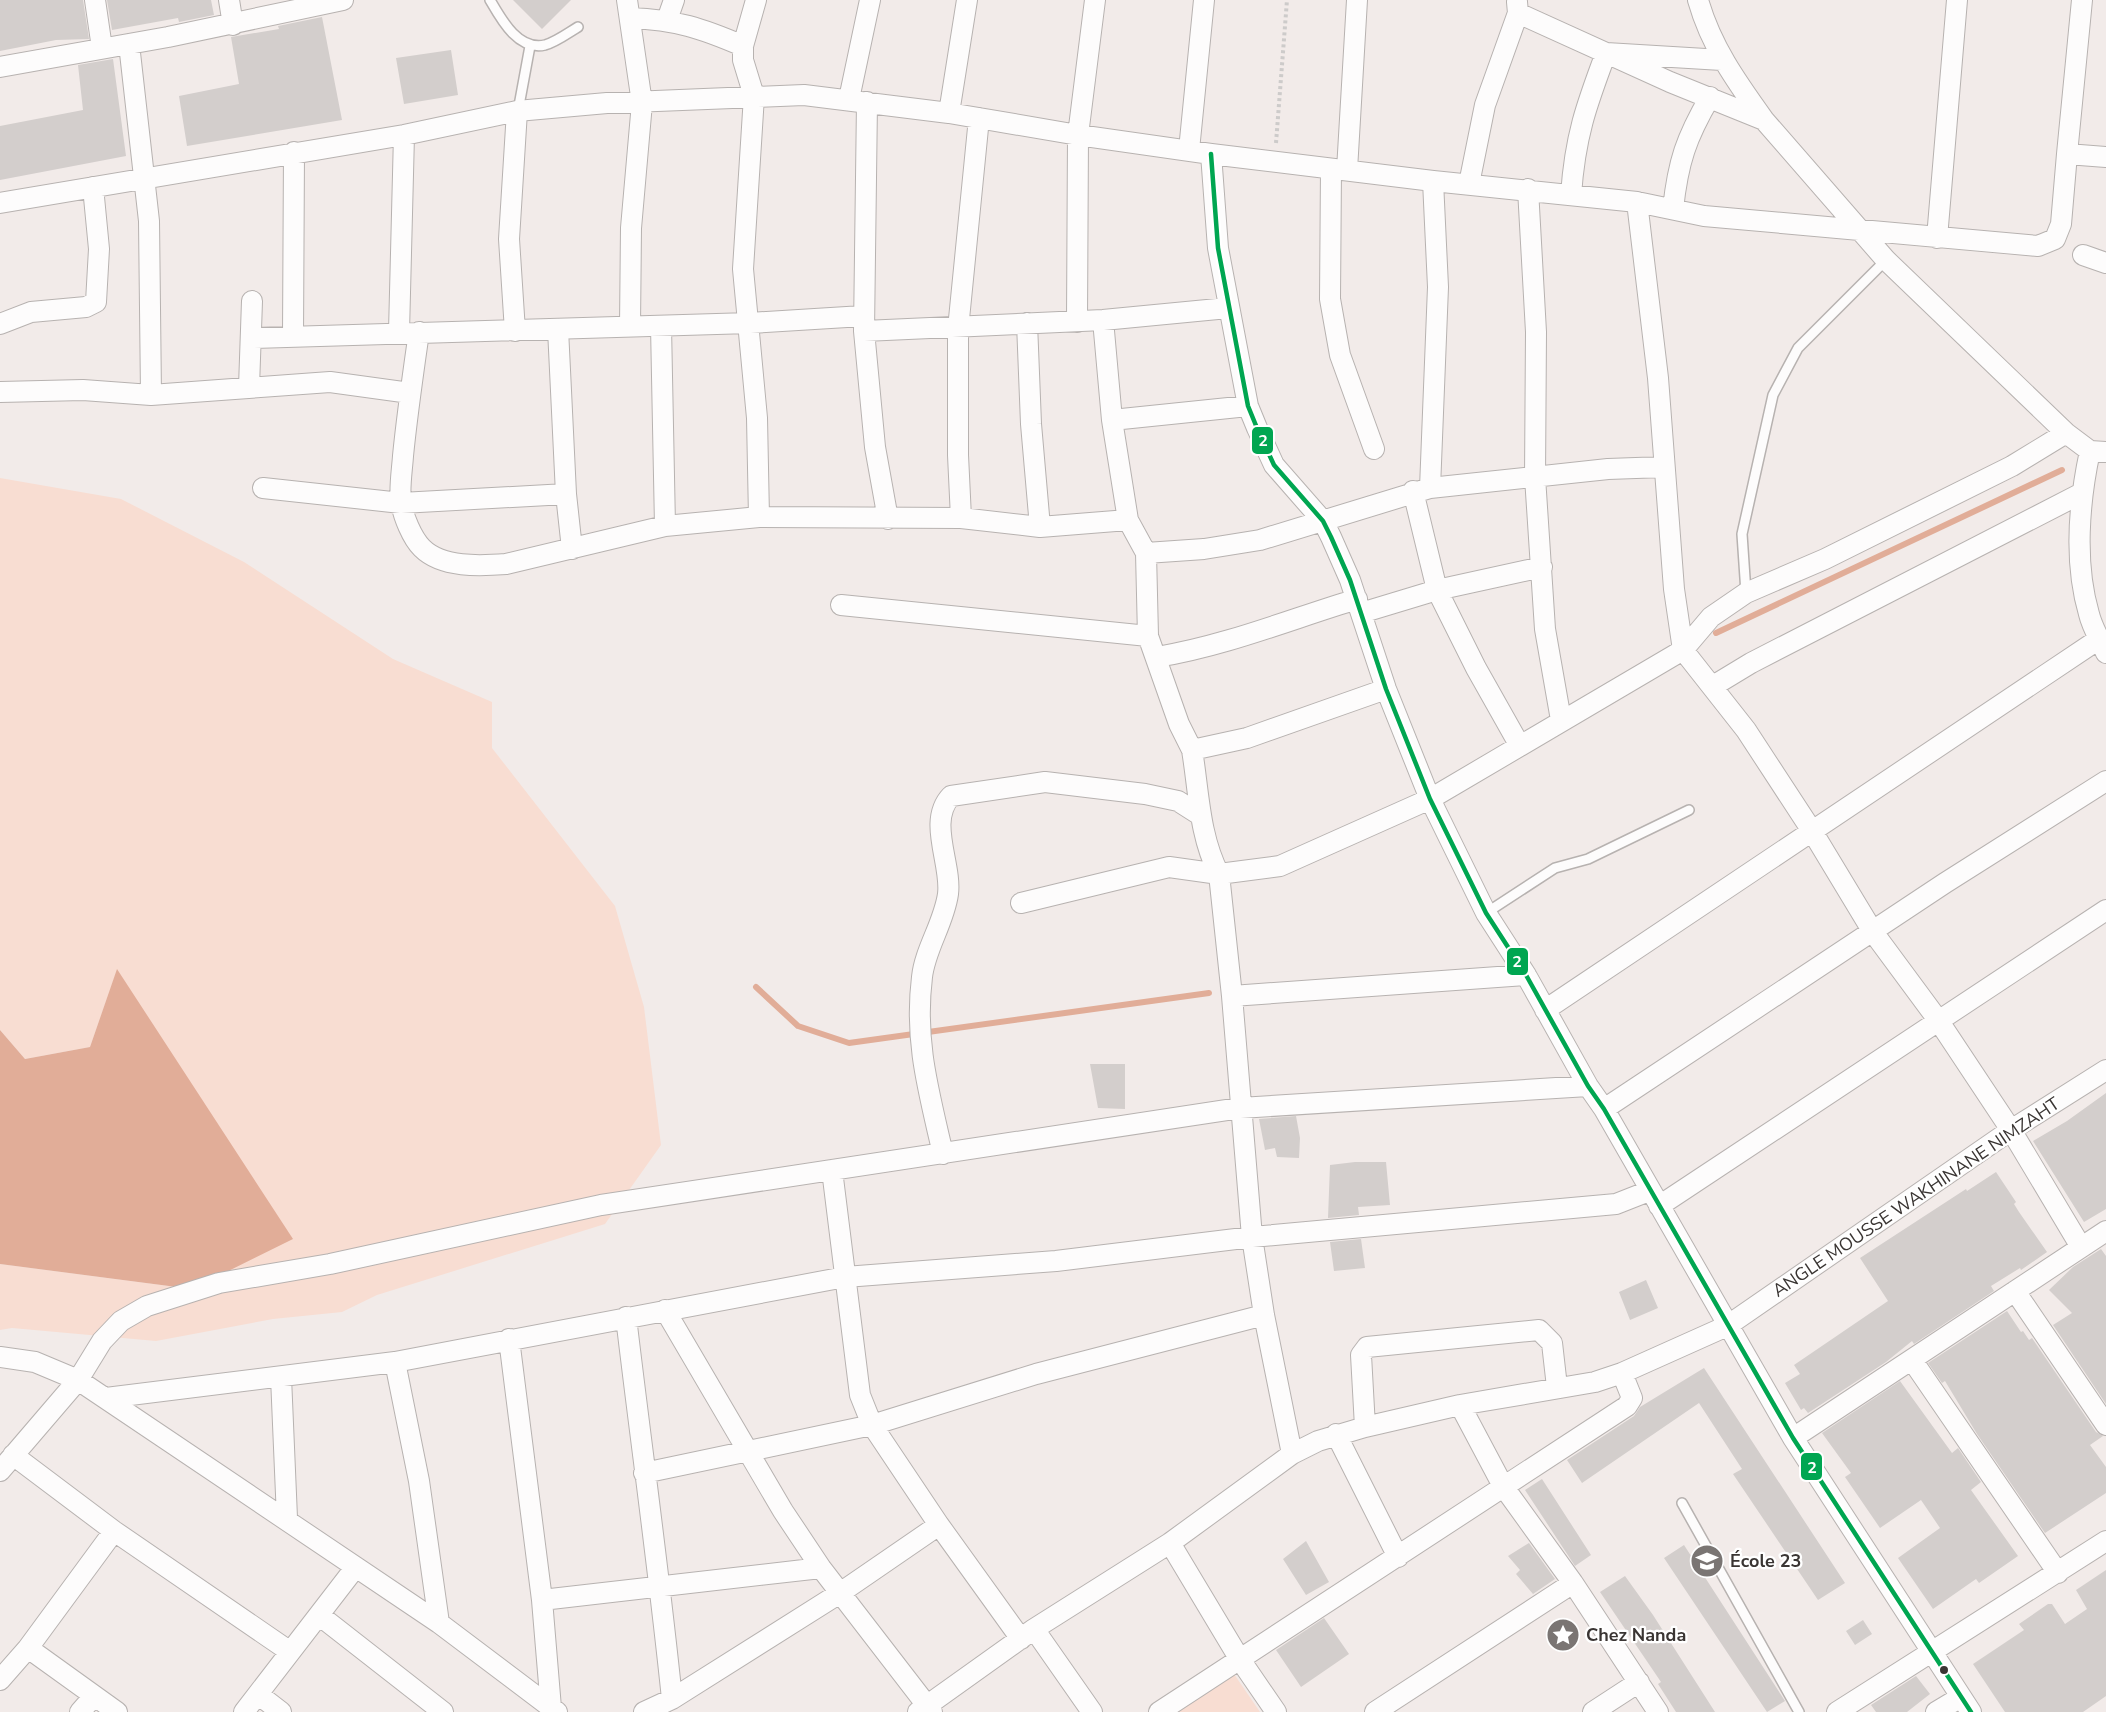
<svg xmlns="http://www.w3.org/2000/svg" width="2106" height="1712" viewBox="0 0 2106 1712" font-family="'Nunito Sans',sans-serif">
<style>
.green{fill:#f8ddd2}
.water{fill:#e1ad98}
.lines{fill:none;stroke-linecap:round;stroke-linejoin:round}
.stream{stroke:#e1ad98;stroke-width:6}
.building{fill:#d3cecc}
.lane-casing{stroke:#b7b2b0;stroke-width:12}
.street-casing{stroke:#b7b2b0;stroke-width:22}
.path{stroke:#cdcbca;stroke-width:4;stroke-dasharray:3 3;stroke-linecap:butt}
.lane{stroke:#fdfcfc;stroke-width:9}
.street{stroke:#fdfcfc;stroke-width:20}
.bus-1-casing{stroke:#fff;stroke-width:9}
.bus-1{stroke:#00a651;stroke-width:4.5}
.bus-dot{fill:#3a3533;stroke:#fff;stroke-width:2}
.labels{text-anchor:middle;stroke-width:4.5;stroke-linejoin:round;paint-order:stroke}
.street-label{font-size:18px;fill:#3a3533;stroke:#fff}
.poi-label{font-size:18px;font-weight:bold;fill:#3a3533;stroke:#fff;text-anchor:start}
.line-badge{stroke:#fff;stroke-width:2}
.badge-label{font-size:16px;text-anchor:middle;font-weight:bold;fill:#fff}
</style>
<rect width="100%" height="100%" fill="#f2ebe9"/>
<!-- green -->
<path class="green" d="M0,478L121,499L244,562L393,659L492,702V748L615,906L644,1007L661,1145L605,1224L377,1295L342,1312L273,1319L156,1341L12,1328L0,1330V1264L192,1289L117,970L90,1047L25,1059L0,1030Z
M1234,1674L1260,1712H1176Z"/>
<!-- water -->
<path class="water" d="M117,969L293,1239L192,1289L0,1264V1030L25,1059L90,1047Z"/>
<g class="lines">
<!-- stream -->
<path class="stream" d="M1716,633L2062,470
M756,987L798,1026L849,1043L1209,993"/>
</g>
<!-- building -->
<path class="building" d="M0,0H83L89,39L56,40L0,51Z
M107,0H211L214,15L179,22L178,18L112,30Z
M513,0H571L542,29Z
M322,17L342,120L187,146L179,96L239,84L231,37L279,29L278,26Z
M451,50L458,95L404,104L396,58Z
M113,59L126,156L0,180V126L83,110L78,65Z
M1090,1064H1125V1109L1098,1108Z
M2106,1093V1209L2084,1222L2033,1141L2067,1121Z
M1296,1116L1300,1138L1299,1158L1277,1157L1275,1148L1265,1150L1259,1119Z
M1355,1162H1386L1390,1205L1358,1207L1359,1215L1328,1218L1330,1165Z
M1996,1172L2016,1202L2014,1204L2019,1212L2047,1252L2021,1270L2020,1268L1991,1286L1994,1291L1914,1344L1912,1341L1886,1362L1808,1413L1804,1408L1801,1410L1785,1383L1800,1374L1794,1365L1888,1301L1860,1258L1966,1189L1967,1191Z
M1361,1239L1365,1268L1334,1271L1330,1242Z
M2101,1249L2106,1256V1404L2053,1325L2072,1313L2049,1290L2073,1267Z
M1646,1280L1658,1308L1630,1320L1619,1292Z
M2007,1311L2021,1332L2023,1331L2029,1340L2032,1338L2096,1432L2103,1436L2090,1445L2106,1467V1493L2045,1533L1977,1434L1945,1381L1942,1383L1928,1363Z
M1704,1368L1845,1583L1818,1600L1733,1474L1742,1469L1699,1403L1582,1483L1567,1460L1634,1416L1640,1407Z
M1900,1381L1952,1453L1958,1448L1981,1482L1971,1490L2018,1556L1979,1583L1976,1579L1933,1609L1898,1558L1940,1528L1921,1500L1880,1528L1845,1477L1851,1473L1822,1433Z
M1542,1479L1591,1555L1575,1566L1525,1490Z
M1306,1541L1329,1582L1306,1595L1283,1559Z
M1529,1543L1555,1579L1533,1594L1516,1574L1520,1570L1508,1556Z
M1684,1545L1785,1701L1767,1712L1664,1558Z
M2106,1570V1696L2083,1712H2005L1973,1664L2024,1630L2019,1624L2048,1604H2052L2065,1624L2087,1609L2076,1590Z
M1625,1576L1653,1615L1715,1712H1676L1658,1684L1661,1682L1600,1592Z
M1324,1618L1349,1654L1301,1687L1276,1650Z
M1863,1620L1872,1634L1855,1645L1846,1631Z
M1916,1676L1930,1694L1907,1712H1876L1871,1705Z"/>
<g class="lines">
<!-- lane casing -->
<g class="lane-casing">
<path id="lane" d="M490,0C501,19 518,51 545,45C556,42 568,33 578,27
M518,111L530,46
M1746,593L1742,534L1773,395L1798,348L1886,260
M1486,913L1555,868L1588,859L1689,810
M1682,1503L1799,1712"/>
</g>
<!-- street casing -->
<g class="street-casing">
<path id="street" d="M95,0L102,48
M229,0L233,25
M627,0L642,103L631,228L630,326
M756,0L743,46V60L754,96L743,269L757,418L759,517
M1698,0C1711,46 1736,81 1764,120
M1518,13L1670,82L1764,120L1886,260L2066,433L2090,451L2106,452
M630,18C677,20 701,28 743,46
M667,20L674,0
M129,44L149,221L151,395
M0,67L168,37L343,0
M849,99L870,0
M867,102L864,331L875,447L888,519
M949,113L967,0
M1189,150L1204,0
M1211,154L1218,248L1248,406L1257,428L1274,465L1323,521L1331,537L1350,580L1386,689L1430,799L1486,913L1526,975L1588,1086L1604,1109L1793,1438L1971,1712
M2067,154L2082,0
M1331,169L1330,299L1340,355L1374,449
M1347,170L1357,0
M1469,184L1485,105L1518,13L1517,2
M1528,189L1536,332L1535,477L1545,629L1561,720
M1571,195C1575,137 1586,106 1606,53L1722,60
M1637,202L1658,378L1674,589L1683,650L1746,730L1812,831L1873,932L1938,1020L2011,1130L2081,1247
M0,203L404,135L517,111L607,103L804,95L949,113L1078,135L1211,154L1433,181L1637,202L1704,216L2038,246L2055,239L2061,224L2067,154L2106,157
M1673,209C1678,162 1686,138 1710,97
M1937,238L1957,0
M2083,255L2106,263
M1103,320L1112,420L1128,520
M1077,322L1078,135L1095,0
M1027,323L1031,424L1040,527
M0,324L31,312L86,307L96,302L99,249L93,187
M661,326L665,526
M558,329L566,494L572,549
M515,331L509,239L517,111
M864,331L1103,320L1228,308
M399,332L404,135
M419,332C413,374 407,415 403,456C402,471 399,488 401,502C403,516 412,538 422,548C442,568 480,566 506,564L665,526L759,517L961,518L1040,527L1128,520L1146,553L1148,636L1179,724L1192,750L1247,738L1386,689
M293,336L294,152
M251,338L750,323L863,316
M249,387L252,301
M0,392L83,390L151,395L330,382L410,393
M1112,420L1248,406
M2090,451C2079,502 2074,563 2089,614C2092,627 2100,640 2106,653
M263,488L401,503L566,494
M1430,488L1438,287L1433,181
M1413,491L1437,590L1476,668L1520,746
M961,518L958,455V329L979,118
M1146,553L1204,549L1260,540L1430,488L1608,469L1664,467
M841,605L1148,636
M1361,613L1437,590L1542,567
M1157,657C1225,646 1291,619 1357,599
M1713,686L1751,663L2080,494
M1192,750C1199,792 1199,835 1219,874L1232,996L1252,1237L1264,1315L1292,1454
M1021,903L1169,867L1219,874L1280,866L1430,799L1683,650L1711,617L1746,593L1825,559L2012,466L2066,433
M1232,996L1526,975
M1545,1010L2099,639
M1604,1109L1945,883L2106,781
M943,1154C929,1092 914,1042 922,977C925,949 944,923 948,894C952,864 927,821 951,796L1045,782L1145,794L1178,801L1200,815
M832,1170L860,1395L872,1425L939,1525L1021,1639
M1659,1206L2106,910
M2015,1291L2106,1425
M665,1310L783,1511L821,1568L932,1712
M626,1317C641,1444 659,1571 672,1699
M509,1339L542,1600L551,1708
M0,1357L35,1362L78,1380L439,1623L557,1712
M1912,1360L2058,1573
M395,1362L419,1481L439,1623
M281,1377L287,1518
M106,1398L395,1362L845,1277L1056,1261L1252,1237L1616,1204L1649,1191
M1460,1405L1503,1486L1573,1583L1658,1712
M1365,1427L1361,1355L1367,1347L1539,1330L1552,1343L1557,1387
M1336,1434L1398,1557
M1793,1438L2106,1231
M13,1455L114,1531L289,1651
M0,1471L78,1380L102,1341L121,1321L147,1306L219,1283L330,1264L601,1205L1240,1108L1588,1086
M644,1473L872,1425L1036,1374L1264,1315
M1170,1543L1239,1658L1276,1712
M542,1600L821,1568
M319,1615L443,1712
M1034,1629L1092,1712
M28,1648L117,1712
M0,1680L28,1648L114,1531
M259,1695L281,1712
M80,1712L94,1696
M244,1712L355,1568
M644,1712L672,1699L840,1593L939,1525
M918,1712L1034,1629L1170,1543L1292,1454L1318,1441L1365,1427L1460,1405L1595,1382L1622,1373L1727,1326L2011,1130L2106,1070
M1159,1712L1627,1406L1632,1398L1622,1373
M1375,1712L1573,1583
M1593,1712L1639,1682
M1837,1712L2106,1541
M1936,1712L1961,1697"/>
</g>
<!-- path -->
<path class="path" d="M1276,143L1287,0"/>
<!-- lane -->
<use href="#lane" class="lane"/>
<!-- street -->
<use href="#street" class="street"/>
<!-- bus-1 casing -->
<g class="bus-1-casing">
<path id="bus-1" d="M1211,154L1218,248L1248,406L1257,428L1274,465L1323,521L1331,537L1350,580L1386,689L1430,799L1486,913L1526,975L1588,1086L1604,1109L1793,1438L1971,1712"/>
</g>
<!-- bus-1 -->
<use href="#bus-1" class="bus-1"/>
</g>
<!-- icons -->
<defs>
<g id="school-disc" transform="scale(1.725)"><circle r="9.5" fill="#7a7573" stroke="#fff"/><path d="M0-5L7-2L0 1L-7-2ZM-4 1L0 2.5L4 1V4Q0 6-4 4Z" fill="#fff"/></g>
<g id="sight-disc" transform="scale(1.725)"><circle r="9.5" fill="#7a7573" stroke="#fff"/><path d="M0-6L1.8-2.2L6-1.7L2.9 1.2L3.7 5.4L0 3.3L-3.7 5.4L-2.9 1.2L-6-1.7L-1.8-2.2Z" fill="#fff"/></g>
</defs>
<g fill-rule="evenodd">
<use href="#school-disc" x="1707" y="1561"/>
<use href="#sight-disc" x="1563" y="1635"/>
</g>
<!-- markers -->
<circle class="bus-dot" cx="1944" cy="1670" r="5"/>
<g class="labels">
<!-- street labels -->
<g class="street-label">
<text transform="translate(1916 1197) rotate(-34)" y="6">ANGLE MOUSSE WAKHINANE NIMZAHT</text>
</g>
<!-- poi labels -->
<g class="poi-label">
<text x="1730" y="1567">École 23</text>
<text x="1586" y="1641">Chez Nanda</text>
</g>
</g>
<g class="line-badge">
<rect x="1251" y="426" width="23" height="29" rx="6" fill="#00a651"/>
<rect x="1506" y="947" width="23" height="29" rx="6" fill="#00a651"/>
<rect x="1800" y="1452" width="23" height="29" rx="6" fill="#00a651"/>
</g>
<g class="badge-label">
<text x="1263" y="446">2</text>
<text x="1517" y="967">2</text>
<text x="1812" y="1473">2</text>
</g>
</svg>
